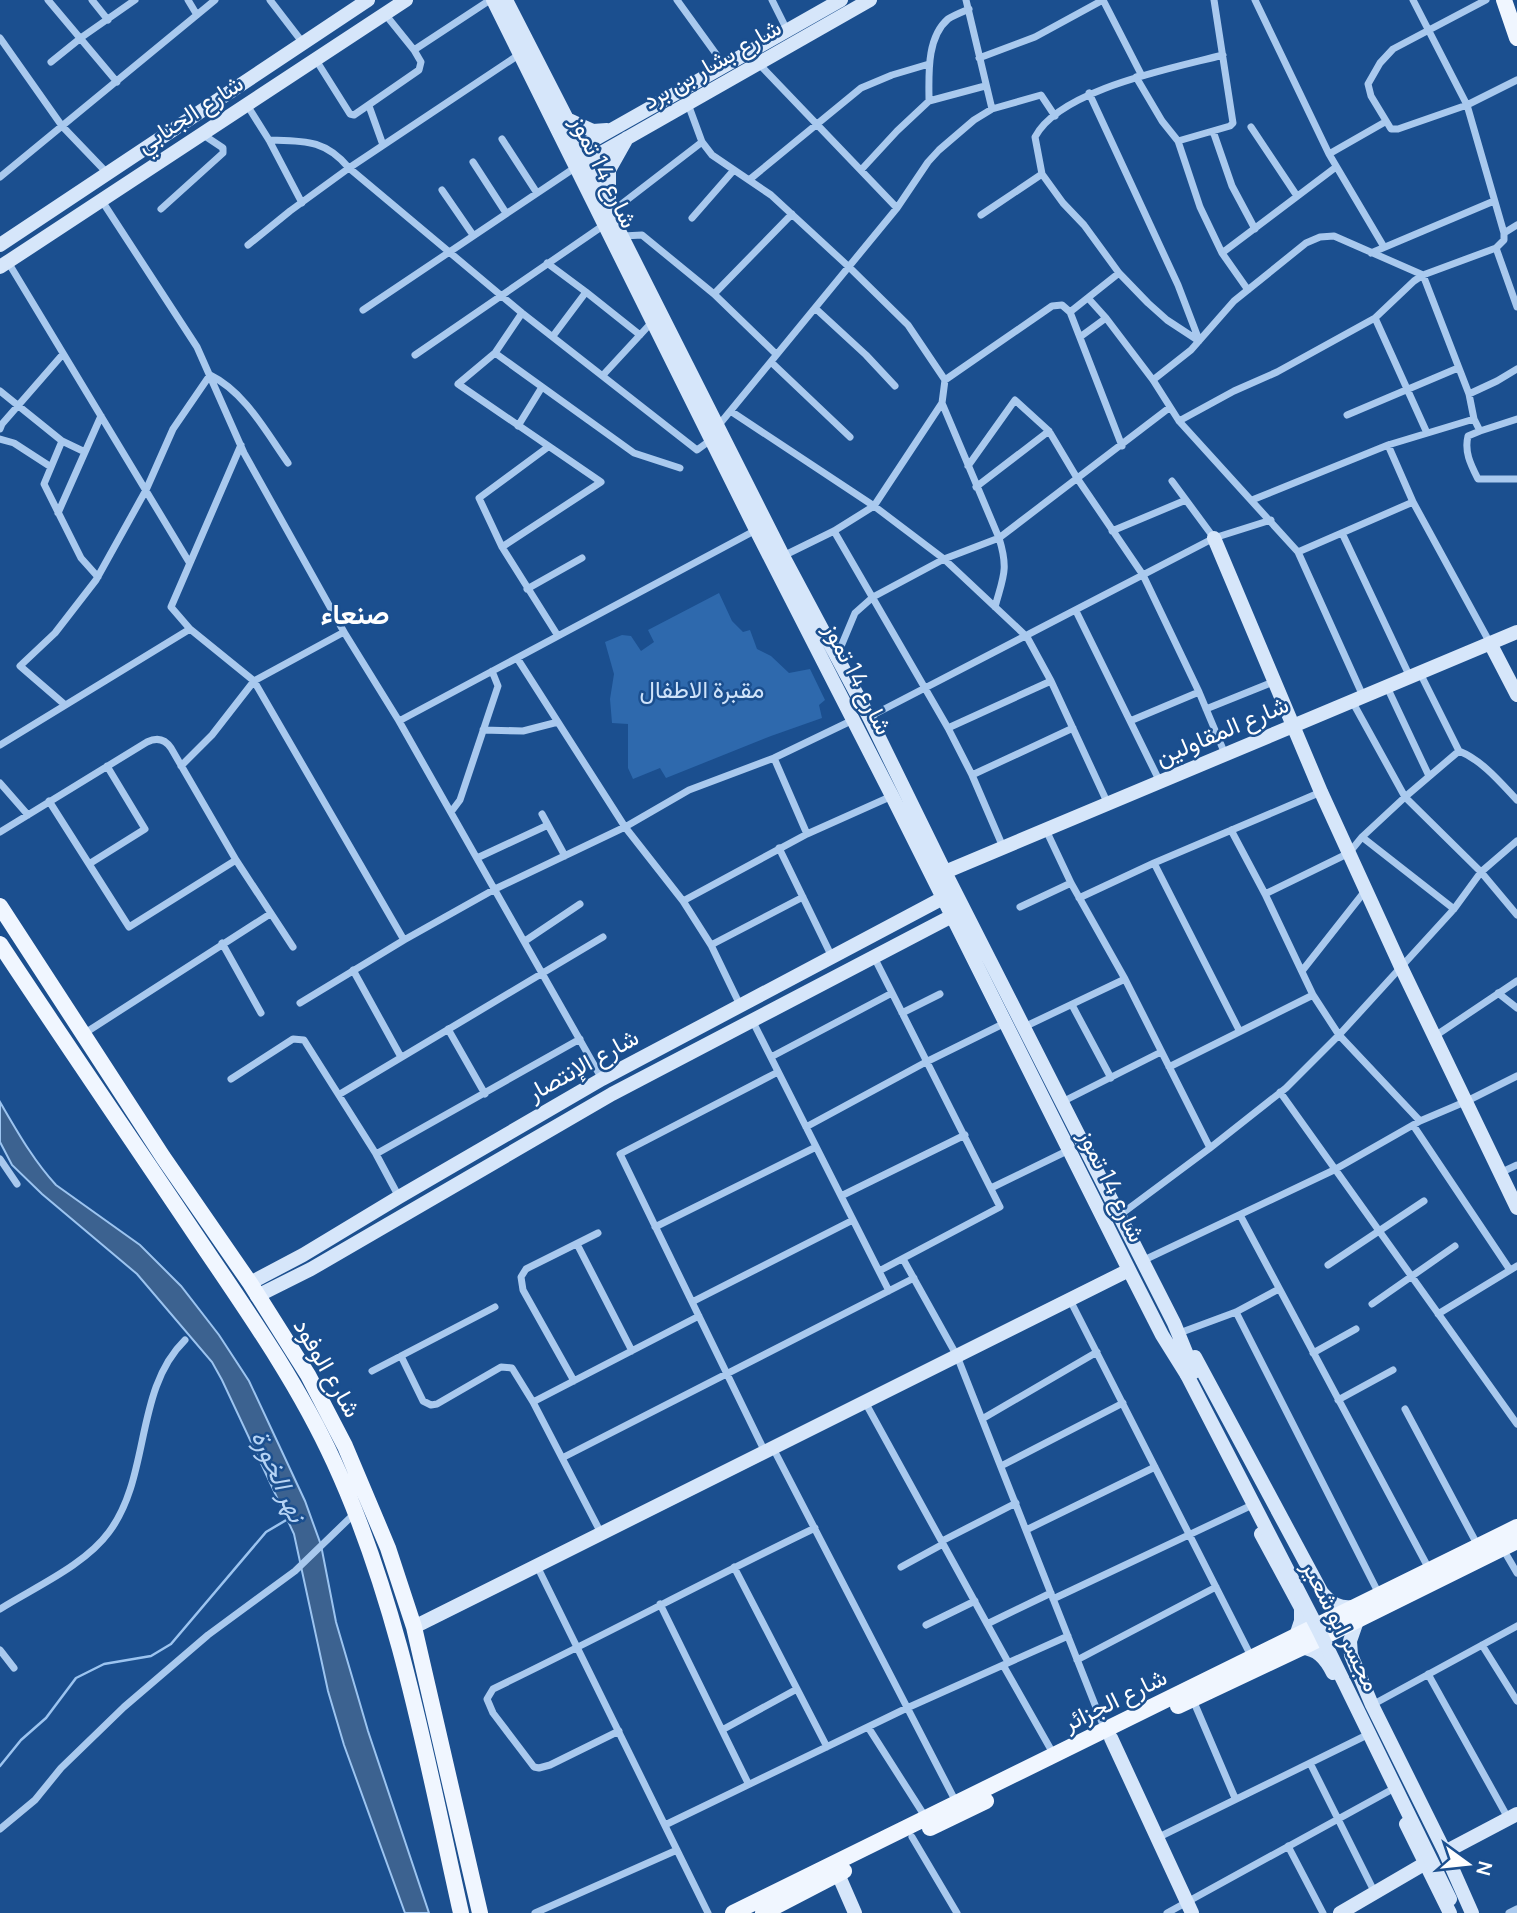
<svg xmlns="http://www.w3.org/2000/svg" width="1517" height="1913" viewBox="0 0 1517 1913" font-family="Manrope,Vazirmatn,sans-serif">
<style>
.green{fill:#2e69ad}
.water{fill:#3c6290;stroke:#9cc4f0;stroke-width:2}
.lines{fill:none;stroke-linecap:round;stroke-linejoin:round}
.stream{stroke:#9cc4f0;stroke-width:2.5}
.street{stroke:#a9c9ee;stroke-width:7}
.secondary{stroke:#d6e6fa;stroke-width:14}
.primary{stroke:#f0f6ff;stroke-width:16}
.secondary-bridge{stroke:#d6e6fa;stroke-width:14}
.labels{text-anchor:middle;stroke-width:5;stroke-linejoin:round;paint-order:stroke}
.street-label{font-size:24px;fill:#fff;stroke:#1b4f8f}
.park-label{font-size:24px;fill:#cfe3fa;stroke:#1b4f8f}
.water-label{font-size:26px;font-style:italic;fill:#b5d3f5;stroke:#1b4f8f}
.quarter-label{font-size:28px;font-weight:bold;fill:#fff;stroke:#1b4f8f}
</style>
<rect width="100%" height="100%" fill="#1b4f8f"/>
<!-- green -->
<path class="green" d="M719,593L732,621L743,632L750,630L757,649L771,656L789,673L810,669L825,700L819,705L822,718L771,736L666,778L660,768L633,779L628,768V724L612,723L610,699L614,674L605,642L622,635L631,636L641,651L654,642L648,630Z"/>
<!-- water -->
<path class="water" d="M0,1102C17,1131 33,1160 56,1185L140,1245L181,1286L219,1335L249,1381L305,1501L321,1545L336,1622L368,1731L429,1913H405L344,1745L328,1691L294,1534L222,1380L212,1362L137,1274L42,1194L12,1165L0,1142Z"/>
<g class="lines">
<!-- stream -->
<path class="stream" d="M0,1766L21,1740L46,1718L76,1678L104,1664L151,1656L171,1644L266,1532L288,1519"/>
<!-- street -->
<path class="street" d="M48,0L117,82
M92,0L108,20
M188,0L197,15
M270,0L303,43
M677,0L724,65
M772,0L787,30
M966,0L992,109
M1103,0L1142,76
M1255,0L1329,154L1384,247
M1486,0L1393,49L1380,63L1368,84L1371,96L1391,129H1398L1467,105L1517,80
M385,14L414,50L490,0
M0,38L62,126L108,174
M979,58L1035,37L1103,0
M316,60L350,114L354,115L419,70L421,62L414,50
M51,62L82,37L135,0
M759,64L897,208
M1136,77L1162,121L1178,141L1200,207L1222,253L1248,290
M1089,93L1178,285L1199,340
M929,101C929,76 926,38 948,19C954,15 962,12 969,9
M688,104L702,142L712,155L771,195L849,267L908,325L945,380L942,403L874,506L834,531L783,556
M247,105L269,140L302,203
M369,106L383,145
M1251,127L1297,196
M1213,131L1232,186L1255,229
M502,139L537,193
M269,140C304,141 325,139 349,168L522,313L697,450L712,439
M1178,141L1230,126L1233,123L1214,0
M1329,154L1385,122
M473,162L506,213
M861,170L897,131L929,101L985,86
M0,177L215,0
M749,180L861,88L892,75L929,64
M442,190L473,235
M102,201L197,347L244,453L344,632L399,721L602,1079
M161,209L223,153V148L202,134
M610,213L702,142
M981,215L1042,174
M692,218L733,171
M1504,233L1517,225
M623,236L642,235L714,294L776,354
M248,245L290,211L349,168L520,54
M1496,248L1517,307
M1222,253L1336,167
M1371,253L1494,201
M8,262L189,562
M547,263L586,292L553,336
M586,292L640,335
M714,294L792,214
M1088,298L1106,318L1153,380L1179,421L1298,552L1363,696
M815,308L866,355L895,386
M363,310L576,167
M1070,312L1119,273
M1375,318L1427,433
M1080,337L1106,318
M1199,341L1167,320L1148,303L1119,273L1084,225L1063,203L1042,174L1035,137C1060,89 1174,68 1223,55
M495,353L634,453L680,468
M415,355L604,225
M771,362L850,437
M604,374L652,322
M945,380L1052,306L1062,305L1070,312L1122,446
M1153,380L1191,350L1234,301L1306,243L1320,237L1334,236L1423,275L1469,394L1474,419L1480,431L1517,419
M0,391L62,441L85,452
M1469,394L1497,381L1517,369
M942,403L999,538C1009,570 1003,577 995,607
M732,412L874,506L944,559L1027,637L1051,681L1108,804
M1347,415L1458,368
M1179,421L1234,391L1277,372L1375,318L1414,281L1423,275L1496,248L1504,240V233L1467,105L1413,0
M518,426L542,387
M718,426L897,208L928,162L939,150L974,120L992,109L1041,95L1055,116
M0,429L2,424L63,354
M1480,431L1468,436C1464,452 1471,465 1478,479H1517
M0,439L14,443L51,467
M62,441L44,484L81,558L98,577
M241,445L171,607L190,629L254,681L404,940
M1388,445L1413,502L1490,643
M548,447L479,498L502,547L558,636
M968,466L1015,400L1049,431L1077,478L1143,575L1199,692L1225,754
M1172,481L1214,538
M976,487L1049,431
M1252,500L1388,445L1474,419
M58,513L101,416
M834,531L948,728L972,775L1003,847
M1112,531L1186,500
M1342,533L1410,677
M502,547L601,482L458,384L495,353L522,313
M1298,552L1413,502
M527,589L582,558
M1076,611L1160,782
M837,656L855,613L873,597L944,559L999,538L1169,408
M517,658L625,827L683,901L711,945L740,1005
M1387,687L1429,776
M1352,701L1405,797L1481,872L1517,915
M64,704L20,666L55,633L96,580L146,490L173,429L210,375C245,392 266,432 288,463
M1206,709L1273,682
M869,717L1214,538L1271,520
M399,721L756,530
M1130,721L1199,692
M948,728L1051,681
M483,730L523,731L558,722
M0,745L190,629
M1459,751C1482,760 1501,783 1517,800
M774,758L807,834
M181,766L212,735L254,681L344,632
M972,775L1073,728
M0,783L28,815
M49,801L129,927L236,860
M451,812L460,800L498,686L492,671
M542,814L565,856
M1046,830L1071,883L1125,979L1210,1148
M1231,830L1265,894L1313,995L1339,1035L1420,1121
M0,832L147,742C157,737 165,739 171,748L236,860L293,947
M1362,837L1454,909
M779,848L832,957
M477,858L548,825
M1154,863L1239,1030
M89,864L145,829L107,766
M1265,894L1349,853L1362,837L1405,797L1459,751L1420,673
M1079,898L1154,863L1321,792
M683,901L807,834L892,796
M1020,907L1071,883
M525,941L580,904
M222,943L261,1013
M711,945L803,897
M874,957L1000,1207L879,1271
M353,970L401,1057
M1302,971L1365,891
M1498,993L1517,1008
M300,1003L404,940L495,889L625,827L689,790L774,758L853,720
M1072,1005L1111,1078
M902,1013L940,994
M752,1020L889,1291
M1024,1027L1125,979
M448,1029L485,1094
M85,1033L270,914
M1435,1036L1517,981
M771,1057L892,993
M1169,1067L1313,995
M231,1079L293,1039L304,1040L376,1154L399,1197
M1280,1092L1517,1424
M340,1094L603,937
M1062,1102L1161,1052
M1413,1125L1510,1270
M806,1127L926,1062L1005,1023
M376,1154L580,1039
M0,1159L17,1184
M1500,1173L1517,1165
M991,1188L1069,1150
M841,1196L965,1135
M1120,1215L1210,1148L1286,1088L1339,1035L1454,909L1481,872L1517,841
M1240,1215L1429,1569
M655,1227L816,1147
M577,1244L632,1351
M903,1259L957,1356L1105,1730
M1142,1261L1334,1170L1420,1121L1467,1101L1517,1076
M1328,1265L1424,1201
M1070,1300L1252,1658
M692,1302L853,1220
M1372,1304L1455,1246
M1236,1312L1379,1594
M1438,1314L1517,1266
M1182,1332L1236,1312L1279,1289
M1313,1353L1356,1329
M401,1356L423,1401L431,1405L437,1404L501,1367L512,1368L533,1402L601,1533
M372,1371L495,1307
M574,1381L523,1290L521,1277L526,1269L598,1233
M1338,1400L1393,1370
M533,1402L699,1316
M865,1402L1008,1662
M1405,1409L1478,1546
M982,1419L1097,1352
M773,1448L956,1802
M765,1452L620,1154L778,1072
M562,1458L914,1278
M1001,1466L1123,1403
M1026,1530L1155,1467
M942,1541L1016,1503
M1503,1549L1517,1573
M537,1566L708,1913
M734,1567L827,1747
M901,1567L943,1544
M1053,1599L1248,1507
M660,1604L748,1783
M0,1609C35,1587 85,1565 109,1532C151,1476 134,1390 185,1340
M987,1624L1051,1593
M926,1625L975,1601
M1482,1645L1517,1701
M0,1650L14,1668
M1077,1660L1216,1587
M1003,1665L1054,1755
M1428,1674L1508,1818
M1193,1700L1235,1798
M1372,1705L1517,1626
M868,1727L926,1818
M722,1730L797,1689
M619,1731L550,1765L539,1768L534,1767L493,1713L487,1699L493,1689C601,1637 707,1580 815,1528
M1310,1763L1375,1893
M665,1825L907,1708L1068,1636
M0,1829L35,1800L61,1768L124,1707L208,1635L295,1571L354,1514
M912,1837L957,1913
M1157,1838L1365,1736
M1288,1846L1323,1913
M535,1913L677,1850
M1167,1913L1391,1790
M1509,1913L1517,1909"/>
<!-- secondary -->
<path class="secondary" d="M493,0L756,530L892,796L1129,1270L1162,1335L1187,1375
M506,0L567,119L610,213L783,556L869,717L945,872L1174,1323L1194,1372
M567,119L593,131L607,130
M574,151L841,0
M580,165L870,0
M609,201V170L627,138
M0,245L368,0
M0,267L406,0
M1214,538L1321,792L1401,967L1517,1208
M1490,643L1517,695
M945,872L1517,632
M250,1283L303,1255L399,1197L602,1079L943,898
M257,1296L311,1269L612,1094L952,916
M1195,1357L1322,1593C1331,1603 1339,1609 1353,1607
M1261,1534L1301,1608V1621L1296,1636
M1358,1618L1350,1641L1351,1655L1372,1705L1445,1852L1472,1913
M414,1627L1129,1270
M1301,1648C1317,1648 1326,1659 1333,1673
M1111,1738L1192,1913
M1406,1824L1450,1913
M1445,1852L1517,1814
M838,1874L855,1913
M1340,1913L1424,1864"/>
<!-- primary -->
<path class="primary" d="M1504,0L1517,38
M0,906L163,1157L250,1283L308,1375L345,1446L388,1548L414,1627L480,1913
M0,944C64,1041 130,1137 195,1234C245,1308 297,1381 334,1462C399,1603 427,1762 461,1913
M1178,1706L1301,1648L1517,1541
M930,1828L986,1801
M733,1913L1517,1527
M763,1913L844,1871"/>
<!-- secondary-bridge -->
<path class="secondary-bridge" d="M1187,1375L1319,1631L1450,1899"/>
</g>
<g class="labels">
<!-- street labels -->
<g class="street-label">
<text transform="translate(712 64) rotate(-30)" y="8">شارع بشار بن برد</text>
<text transform="translate(190 114) rotate(-33)" y="8">شارع الجنابي</text>
<text transform="translate(604 172) rotate(64)" y="8">شارع 14 تموز</text>
<text transform="translate(858 679) rotate(63)" y="8">شارع 14 تموز</text>
<text transform="translate(1222 731) rotate(-23)" y="8">شارع المقاولين</text>
<text transform="translate(583 1065) rotate(-29)" y="8">شارع الإنتصار</text>
<text transform="translate(1112 1186) rotate(64)" y="8">شارع 14 تموز</text>
<text transform="translate(327 1368) rotate(60)" y="8">شارع الوفود</text>
<text transform="translate(1341 1626) rotate(63)" y="8">مجسر ابو شعير</text>
<text transform="translate(1115 1700) rotate(-26)" y="8">شارع الجزائر</text>
</g>
<!-- park labels -->
<g class="park-label">
<text x="702" y="698">مقبرة الاطفال</text>
</g>
<!-- water labels -->
<g class="water-label">
<text transform="translate(279 1476) rotate(66)" y="9">نهر الخورة</text>
</g>
<!-- quarter labels -->
<g class="quarter-label">
<text x="355" y="624">صنعاء</text>
</g>
</g>
<!-- north arrow -->
<g transform="translate(1468 1864) rotate(105)" stroke="#1b4f8f" stroke-width="5" paint-order="stroke">
<path d="M0-5L12 26L0 18L-12 26Z" fill="#ffffff"/>
<text y="-10" font-size="19" font-weight="bold" text-anchor="middle" fill="#ffffff">N</text>
</g>
</svg>
